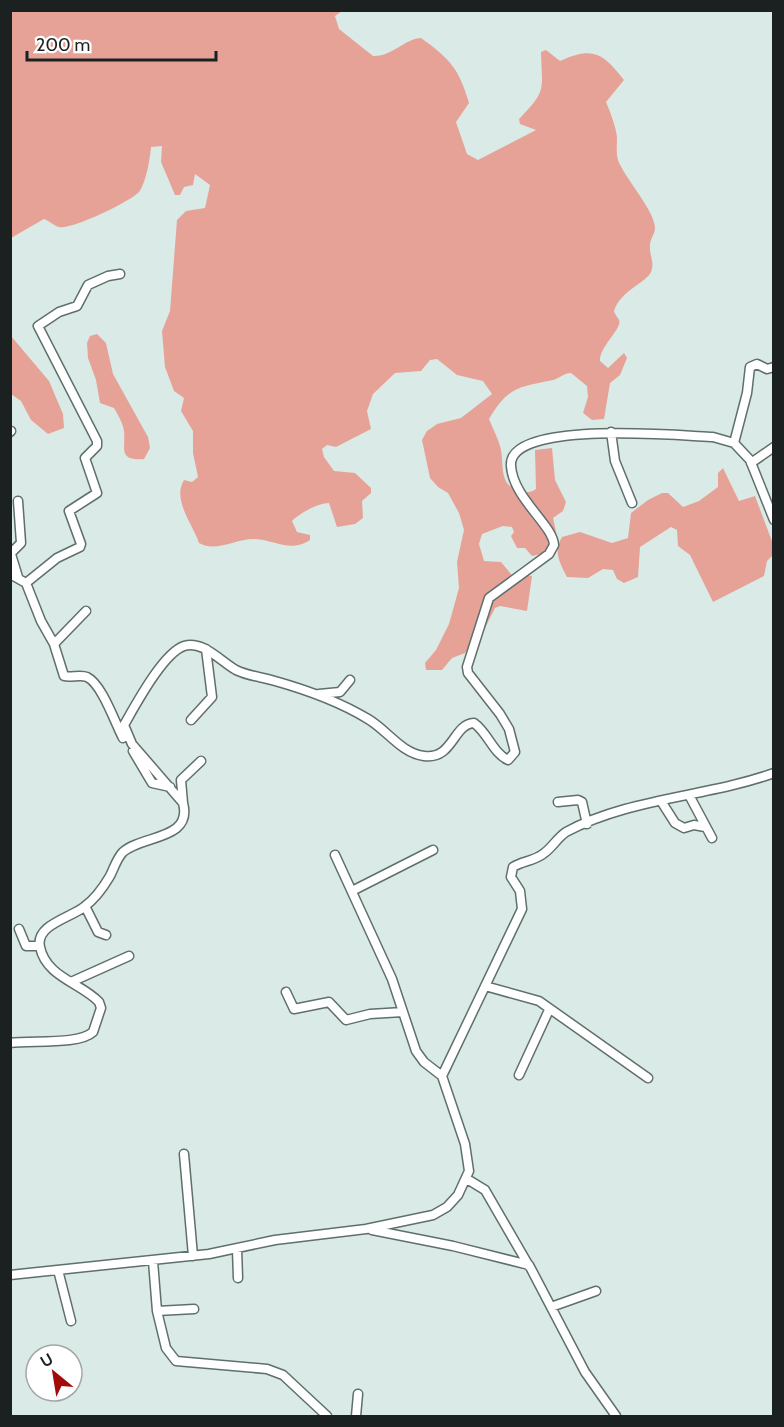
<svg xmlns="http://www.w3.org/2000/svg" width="784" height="1427" viewBox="0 0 784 1427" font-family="Cabin,sans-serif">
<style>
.green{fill:#e7a298}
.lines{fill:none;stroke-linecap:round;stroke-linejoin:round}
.minor-casing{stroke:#5f6f6c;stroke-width:11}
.minor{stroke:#fff;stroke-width:8}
</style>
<rect width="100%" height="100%" fill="#d9eae7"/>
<!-- green -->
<path class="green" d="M11,10L342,11L335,16L339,29L373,56C392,57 404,39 421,38C449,58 459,68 469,103L456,122L467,154L478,160L536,130L520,124L519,119C547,90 542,91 541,52L546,50L560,61C593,46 603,53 624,80L606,102C610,111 616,127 617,137C617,144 616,153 618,160C624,177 655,211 655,228C655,234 650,239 650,245C649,255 655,262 651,272C647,282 620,291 614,311C615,315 618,317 619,320C623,328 599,347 600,361L608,368L624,353L627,358L620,375L610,383L604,419L592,420L583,413L588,397L587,386L571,373C564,373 560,378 553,380C520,387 508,386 489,419C493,429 499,440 501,450C504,466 499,485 519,491C526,493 530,493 536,489L535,450L552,448L555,480L566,502L563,511L553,518L558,541L541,554L532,556L525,548H517L511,536L514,532L512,527L503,526L482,534L479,544L484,561L501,562L516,580L525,575L532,576L527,611L500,606L495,608L483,632L465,653L452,658L442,670H426L425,663L436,650L449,624L459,588L457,562L464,530L459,513L448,493L438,487L430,478L422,440L427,431L437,424L461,418L492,394L483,381L457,375L437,359L430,360L421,371L395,373L373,394L367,411L371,429L336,447L327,445L322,449L324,457L334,471L355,473L371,488V493L362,501L363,518L355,524L337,527L329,503C318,503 300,513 292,521L297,532L310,535V540C290,553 275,540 255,539C237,538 216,553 199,543C192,523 172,499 184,480L192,482L198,477L193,453V431L181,411L184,398L174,391L165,367L162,331L170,311L177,220L186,211L205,208L210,185L195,174L193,185L184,187L180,195H175L161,162L162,146L151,147C150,159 146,183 139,192C131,201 72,230 59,227C54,226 50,221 44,219L11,238Z
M97,334L106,343L113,374L148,437L150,448L144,459C117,461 126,448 124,431C123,423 118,415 114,408L100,403L96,380L88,358L87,343L90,336Z
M11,336L49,381L63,414L64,428L48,434L31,420L21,401L11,394Z
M723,468L739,501L755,496L773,544V555L767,561L764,576L713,602L690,555L678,546L677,530L671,527L640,547L638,577L624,583L617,579L613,570L603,569L588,578L567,577C560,563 553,552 562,537L580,532L612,543L628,538L631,513L648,500L662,493H668L683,507L699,501L718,487V473Z"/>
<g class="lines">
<!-- minor casing -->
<g class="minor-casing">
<path id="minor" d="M10,432L11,431
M611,432L615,461L632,503
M734,443L747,393L750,367L757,364L767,369L774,367
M751,463L774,447
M10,551L18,577
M11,553L21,543L18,501
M10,574L26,583L41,621L54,644
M26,583L57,558L80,547L81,544L69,511L97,493L85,458L97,446V441L38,326L59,312L77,306L88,285L108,276L120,274
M86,611L54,644L64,676C71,678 80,674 87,677C102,684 115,723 123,738
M319,694L340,692L350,680
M191,720L212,697L206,649
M133,751L152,783L170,787
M689,795L712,838
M661,801L675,823L684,828L694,825L705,827
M558,802L578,800L582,802L587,824
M183,803L181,780L201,761
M335,855L392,979L416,1051L424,1062L442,1076
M352,891L433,850
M85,906L98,932L106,935
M19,929L26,946H39
M71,982L129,956
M485,986L539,1001L648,1078
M286,992L294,1009L329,1002L346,1020L370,1014L403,1012
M10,1043C32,1040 79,1045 93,1032L101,1008L99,1002C81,983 46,977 40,947C35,925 70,918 84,907C95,899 103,888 110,876C114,868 117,858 123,852C142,835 193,840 183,803L132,744L124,725C135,706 163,653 184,646C203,640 220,661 236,670C248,676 262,677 275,681C307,690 340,702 368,719C387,730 401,753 424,756C453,760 453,724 474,723C488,733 493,753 508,760L515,752L509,729L500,714L468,673L467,667L489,598L549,554L554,545C553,525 513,498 511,466C507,419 684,436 713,437L734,443L750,460L774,520
M519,1075L549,1010
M184,1154L193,1256
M467,1179L485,1190L529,1266
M372,1230L453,1246L529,1265L585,1372L616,1416
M237,1249L238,1278
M153,1261L157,1311L194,1309
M58,1270L71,1321
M10,1275L209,1254L275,1240L366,1229L433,1215L447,1207L458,1195L469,1171L465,1144L442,1076L522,909L520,891L511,877L513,867C522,861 534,861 543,854C552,848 557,838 566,832C629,798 707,797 774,773
M551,1307L596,1291
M157,1311L166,1348L176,1361L267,1369L283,1375L327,1416
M356,1416L358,1394"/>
</g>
<!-- minor -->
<use href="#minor" class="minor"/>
</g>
<!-- border -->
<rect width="784" height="1427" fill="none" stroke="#1b2120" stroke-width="24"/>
<!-- north arrow -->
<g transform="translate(54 1373) rotate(330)"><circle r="28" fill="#ffffff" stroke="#a4a6a6" stroke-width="1.5"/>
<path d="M0-4.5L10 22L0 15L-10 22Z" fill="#a30b08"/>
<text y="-9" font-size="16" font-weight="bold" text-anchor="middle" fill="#1b2120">U</text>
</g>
<!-- scale -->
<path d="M27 51v9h189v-9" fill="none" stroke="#1b2120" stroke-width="3"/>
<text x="36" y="51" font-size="18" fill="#1b2120" stroke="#ffffff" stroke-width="4.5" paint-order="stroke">200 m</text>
</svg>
